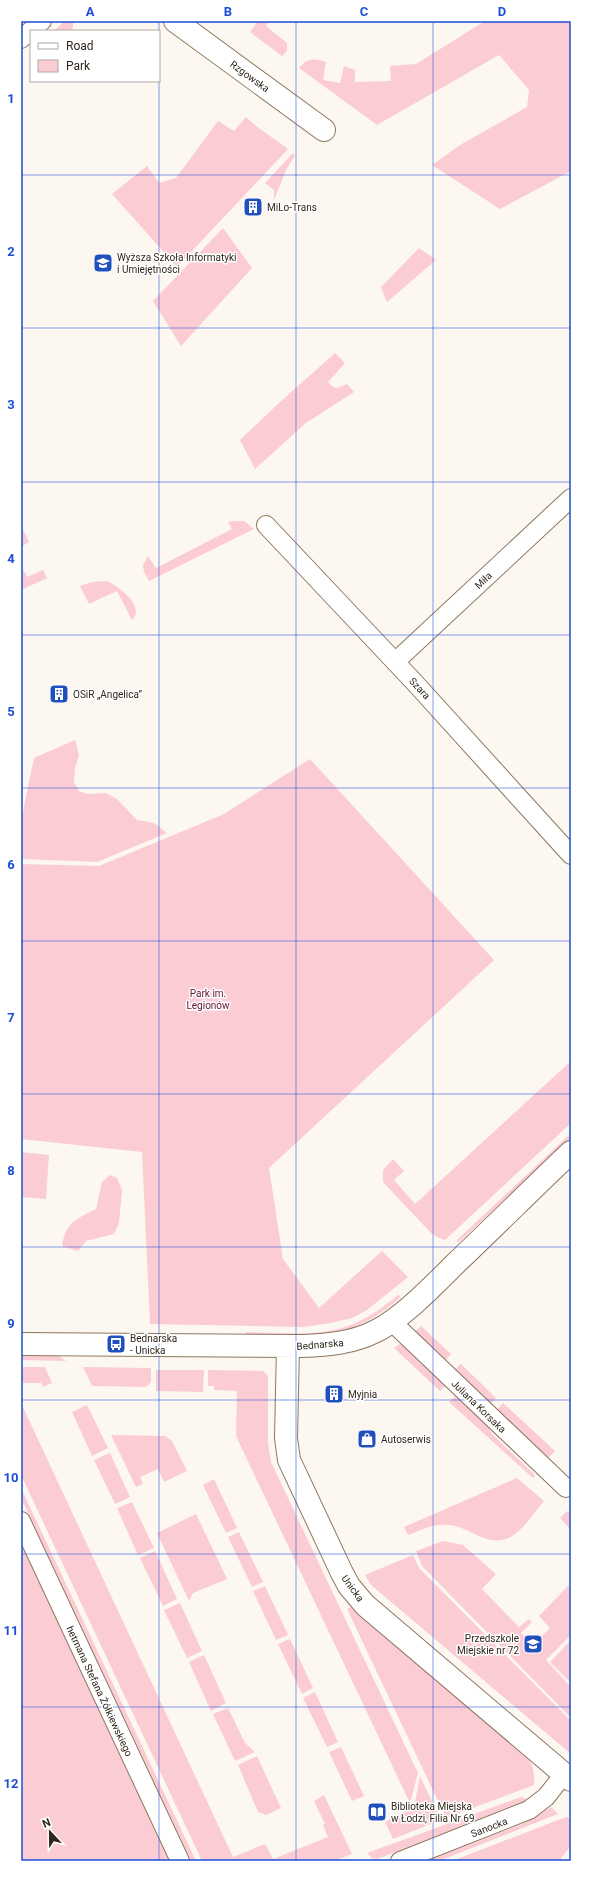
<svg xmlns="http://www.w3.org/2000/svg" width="592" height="1882" viewBox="0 0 592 1882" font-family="Roboto,sans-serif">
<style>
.green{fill:#fcccd5}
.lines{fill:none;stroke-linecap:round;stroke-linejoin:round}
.minor-casing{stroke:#8c775c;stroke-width:20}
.tertiary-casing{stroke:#8c775c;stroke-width:24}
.minor{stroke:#fff;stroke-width:18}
.tertiary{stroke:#fff;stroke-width:22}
.grid{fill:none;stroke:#1d4ed8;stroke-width:1;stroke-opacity:0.55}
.labels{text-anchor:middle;stroke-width:3;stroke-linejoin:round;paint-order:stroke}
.street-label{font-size:10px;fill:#2f271b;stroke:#fff}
.poi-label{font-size:10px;fill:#2f271b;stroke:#fff;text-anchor:start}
.park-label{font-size:10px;fill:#5f132d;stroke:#fff}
.neatline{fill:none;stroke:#1d4ed8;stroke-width:1.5}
.grid-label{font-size:13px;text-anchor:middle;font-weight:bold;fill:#1d4ed8}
</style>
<rect width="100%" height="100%" fill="#fcf7f1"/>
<!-- green -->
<path class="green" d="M64,21H73V27L70,31H54Z
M258,21L268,23L266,26L287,43V51L282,56L250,32Z
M485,21H571V171L500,209L432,165L460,145L527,107L529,90L499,55L377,125L299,68C307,58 315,58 326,62L323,80L340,83L344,66L355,70V82L391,81L390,66L416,64Z
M246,117L256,126L288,149L177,267L112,194L147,166L159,183L176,178L218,121L234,131Z
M293,153L295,156L287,168L274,200V190L265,183Z
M223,228L252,268L181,346L153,301Z
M419,248L436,260L387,302L381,287Z
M335,353L345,363L328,382L333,387L337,388L347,384L354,392L306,423L255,469L240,440L280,402Z
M235,521H244L254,529L149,581L144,572L143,565L148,556L156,568L232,529L228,522Z
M21,525L29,542L21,547Z
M21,565L27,577L43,570L47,578L21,590Z
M107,581C118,586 146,606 132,620L117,591L89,604L80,586L92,582Z
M75,740L79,755L75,768L74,782L79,791L87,794L106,793L117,799L137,820L154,823L167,833L97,862L21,859V821L34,758Z
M310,759L494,960L269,1168L283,1259L319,1308L382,1251L408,1277L367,1310L352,1318L331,1323L303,1327L150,1324L142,1152L21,1139V864L99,866L224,814Z
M571,1061V1123L445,1240L437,1237L431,1233L383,1182V1170L393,1159L404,1171L394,1180L415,1204Z
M571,1133V1139L459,1242L456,1241Z
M21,1152L49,1155L46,1199L21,1197Z
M110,1175L117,1178L122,1190L119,1223L114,1234L86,1241L78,1251L62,1246C66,1222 76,1219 96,1209L102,1182Z
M398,1295L401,1297C347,1344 312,1335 246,1335V1332C312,1334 344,1341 398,1295Z
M421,1326L451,1354L443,1363L413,1333Z
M403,1342L447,1384L440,1391L394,1348Z
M21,1355L59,1356L66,1361L21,1360Z
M461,1364L496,1398L489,1405L452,1372Z
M21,1367H45L52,1383L43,1387L41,1383H21Z
M83,1367L151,1368V1382L146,1387L92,1386Z
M156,1370H204L203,1392L156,1391Z
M208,1370L263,1371L268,1376V1443L271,1462L418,1773L411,1800L409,1801L236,1436L237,1391L214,1390V1386H208Z
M458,1394L483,1418L493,1435L535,1475L533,1478L449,1402Z
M21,1403L233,1857L265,1844L273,1859L328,1837L323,1825L325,1824L314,1801L324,1795L352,1854L334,1861H202L21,1475Z
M503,1403L555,1451L546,1460L495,1412Z
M87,1405L108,1448L92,1456L72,1412Z
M111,1435L165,1436L172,1441L187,1471L164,1482L158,1469L140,1477L143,1484L136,1487Z
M110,1453L130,1497L115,1504L94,1460Z
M517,1478L544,1501C536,1510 525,1527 515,1534C491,1552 472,1527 449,1525C434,1523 421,1530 408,1535L404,1527Z
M214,1479L237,1528L226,1533L203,1485Z
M21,1488L196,1861H191L21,1498Z
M132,1502L154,1548L138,1555L117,1508Z
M567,1511L571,1515V1530L560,1518Z
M196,1514L227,1579L193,1593L189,1601L157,1533Z
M239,1532L263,1582L252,1587L228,1537Z
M443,1541L463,1545L496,1574L482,1589L519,1627L529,1619L532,1622L521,1633L533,1645L550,1628L539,1616L571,1583V1635L546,1660L571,1687V1718L422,1566L416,1551Z
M21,1542L170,1861H21Z
M155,1551L177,1599L163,1606L140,1558Z
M413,1555L419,1568L571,1721V1754L371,1585L365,1575Z
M265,1586L288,1635L276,1640L253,1591Z
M180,1603L202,1651L187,1658L164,1610Z
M351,1607L525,1754C533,1764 535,1772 534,1785L446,1818L347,1609Z
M290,1639L313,1688L302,1694L278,1644Z
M571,1640V1683L550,1662Z
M204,1655L226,1703L211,1711L189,1662Z
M315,1692L338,1742L327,1747L303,1698Z
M228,1708L245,1743L255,1752L235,1761L213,1714Z
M341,1747L364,1796L352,1801L329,1752Z
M257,1756L281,1808L266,1815L258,1812L238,1765Z
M420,1776L441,1820L393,1839L385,1822L414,1807Z
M521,1797L527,1799L524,1803L377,1859L372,1858L367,1853Z
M551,1807L558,1814L439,1861H426L522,1824Z
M566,1817L571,1818V1846L561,1858L564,1861H452Z"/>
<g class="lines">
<!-- minor casing -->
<g class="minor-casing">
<path id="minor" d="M21,39L42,21
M266,525L415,683L571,855
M395,662L571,498
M392,1322L566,1488
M21,1521L180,1861
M400,1861L529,1810L546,1797L564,1774"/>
</g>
<!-- tertiary casing -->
<g class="tertiary-casing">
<path id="tertiary" d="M175,21L324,130
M21,1344L302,1346C328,1345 353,1343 376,1331C402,1318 434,1285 455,1264C494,1227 532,1189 571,1152
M288,1346L286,1438L289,1460L342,1573L349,1586L365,1605L571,1780"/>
</g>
<!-- minor -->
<use href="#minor" class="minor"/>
<!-- tertiary -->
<use href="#tertiary" class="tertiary"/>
</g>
<!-- grid -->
<path class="grid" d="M159,21V31M296,21V1861M433,21V1861M159,31V81M159,81V1861M21,175H571M21,328H571M21,482H571M21,635H571M21,788H571M21,941H571M21,1094H571M21,1247H571M21,1400H571M21,1554H571M21,1707H571"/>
<!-- icons -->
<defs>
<g id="building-square" transform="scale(1)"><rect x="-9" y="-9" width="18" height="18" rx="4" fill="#2050bd" stroke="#fff"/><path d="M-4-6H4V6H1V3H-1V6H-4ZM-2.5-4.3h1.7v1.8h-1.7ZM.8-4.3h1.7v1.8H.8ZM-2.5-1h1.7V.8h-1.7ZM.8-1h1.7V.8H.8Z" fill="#fff"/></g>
<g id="university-square" transform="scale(1)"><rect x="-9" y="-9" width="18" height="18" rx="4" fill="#2050bd" stroke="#fff"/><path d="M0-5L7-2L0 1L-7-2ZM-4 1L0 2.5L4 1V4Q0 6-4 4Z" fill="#fff"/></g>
<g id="bus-square" transform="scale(1)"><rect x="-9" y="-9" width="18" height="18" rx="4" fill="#2050bd" stroke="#fff"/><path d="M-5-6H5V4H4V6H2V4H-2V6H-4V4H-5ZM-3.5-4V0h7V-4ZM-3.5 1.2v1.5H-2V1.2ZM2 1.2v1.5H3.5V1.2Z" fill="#fff"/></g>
<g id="shop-square" transform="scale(1)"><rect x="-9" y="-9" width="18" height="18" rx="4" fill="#2050bd" stroke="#fff"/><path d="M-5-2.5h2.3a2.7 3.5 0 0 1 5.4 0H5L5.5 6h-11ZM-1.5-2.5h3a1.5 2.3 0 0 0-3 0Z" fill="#fff"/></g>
<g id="school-square" transform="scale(1)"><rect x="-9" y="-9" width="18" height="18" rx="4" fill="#2050bd" stroke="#fff"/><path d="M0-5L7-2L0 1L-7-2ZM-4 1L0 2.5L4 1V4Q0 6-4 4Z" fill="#fff"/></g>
<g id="library-square" transform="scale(1)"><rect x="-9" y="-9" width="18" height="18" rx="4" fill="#2050bd" stroke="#fff"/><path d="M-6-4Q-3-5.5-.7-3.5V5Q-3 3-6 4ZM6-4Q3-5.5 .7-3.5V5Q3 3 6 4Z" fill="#fff"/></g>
</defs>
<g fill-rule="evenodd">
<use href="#building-square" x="253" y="207"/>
<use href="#university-square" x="103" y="263"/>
<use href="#building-square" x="59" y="694"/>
<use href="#bus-square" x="116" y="1344"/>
<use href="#building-square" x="334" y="1394"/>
<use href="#shop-square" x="367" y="1439"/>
<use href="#school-square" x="533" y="1644"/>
<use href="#library-square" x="377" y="1812"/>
</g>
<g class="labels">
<!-- street labels -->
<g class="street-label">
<text transform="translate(250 76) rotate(36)" y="4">Rzgowska</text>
<text transform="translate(483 580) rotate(-43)" y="4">Miła</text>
<text transform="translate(420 688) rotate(47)" y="4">Szara</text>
<text transform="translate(320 1344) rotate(-5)" y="4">Bednarska</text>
<text transform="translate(479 1406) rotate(44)" y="4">Juliana Korsaka</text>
<text transform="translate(353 1588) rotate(54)" y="4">Unicka</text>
<text transform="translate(100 1691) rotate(65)" y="4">hetmana Stefana Żółkiewskiego</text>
<text transform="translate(489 1827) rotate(-21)" y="4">Sanocka</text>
</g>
<!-- poi labels -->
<g class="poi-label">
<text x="267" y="211">MiLo-Trans</text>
<text x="117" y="261">Wyższa Szkoła Informatyki<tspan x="117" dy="12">i Umiejętności</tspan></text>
<text x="73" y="698">OSiR „Angelica”</text>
<text x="130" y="1342">Bednarska<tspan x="130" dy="12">- Unicka</tspan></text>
<text x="348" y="1398">Myjnia</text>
<text x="381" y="1443">Autoserwis</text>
<text x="519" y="1642" text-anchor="end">Przedszkole<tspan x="519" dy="12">Miejskie nr 72</tspan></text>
<text x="391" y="1810">Biblioteka Miejska<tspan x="391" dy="12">w Łodzi, Filia Nr 69</tspan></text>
</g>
<!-- park labels -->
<g class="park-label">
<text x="208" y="997">Park im.<tspan x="208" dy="12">Legionów</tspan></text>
</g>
</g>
<!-- border -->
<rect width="592" height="1882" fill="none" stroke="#ffffff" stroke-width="44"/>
<!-- legend -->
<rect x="30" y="30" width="130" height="52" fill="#ffffff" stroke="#aca9a4"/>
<rect x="38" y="43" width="20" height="6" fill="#ffffff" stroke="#aca9a4"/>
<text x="66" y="50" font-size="12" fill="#2f271b">Road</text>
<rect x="38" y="60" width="20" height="12" fill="#fcccd5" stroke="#aca9a4"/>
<text x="66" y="70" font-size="12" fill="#2f271b">Park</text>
<!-- north arrow -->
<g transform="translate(50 1832) rotate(338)" stroke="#ffffff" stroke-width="3" paint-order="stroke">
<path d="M0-3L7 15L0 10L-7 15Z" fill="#2f271b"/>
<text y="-6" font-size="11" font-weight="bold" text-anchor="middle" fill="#2f271b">N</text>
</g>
<rect x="22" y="22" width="548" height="1838" class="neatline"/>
<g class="grid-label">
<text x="90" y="16">A</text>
<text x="228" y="16">B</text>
<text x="364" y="16">C</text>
<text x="502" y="16">D</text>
<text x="11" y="103">1</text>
<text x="11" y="256">2</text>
<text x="11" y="409">3</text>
<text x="11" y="563">4</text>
<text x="11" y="716">5</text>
<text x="11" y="869">6</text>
<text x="11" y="1022">7</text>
<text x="11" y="1175">8</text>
<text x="11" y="1328">9</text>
<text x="11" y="1482">10</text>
<text x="11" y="1635">11</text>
<text x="11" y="1788">12</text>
</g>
</svg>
